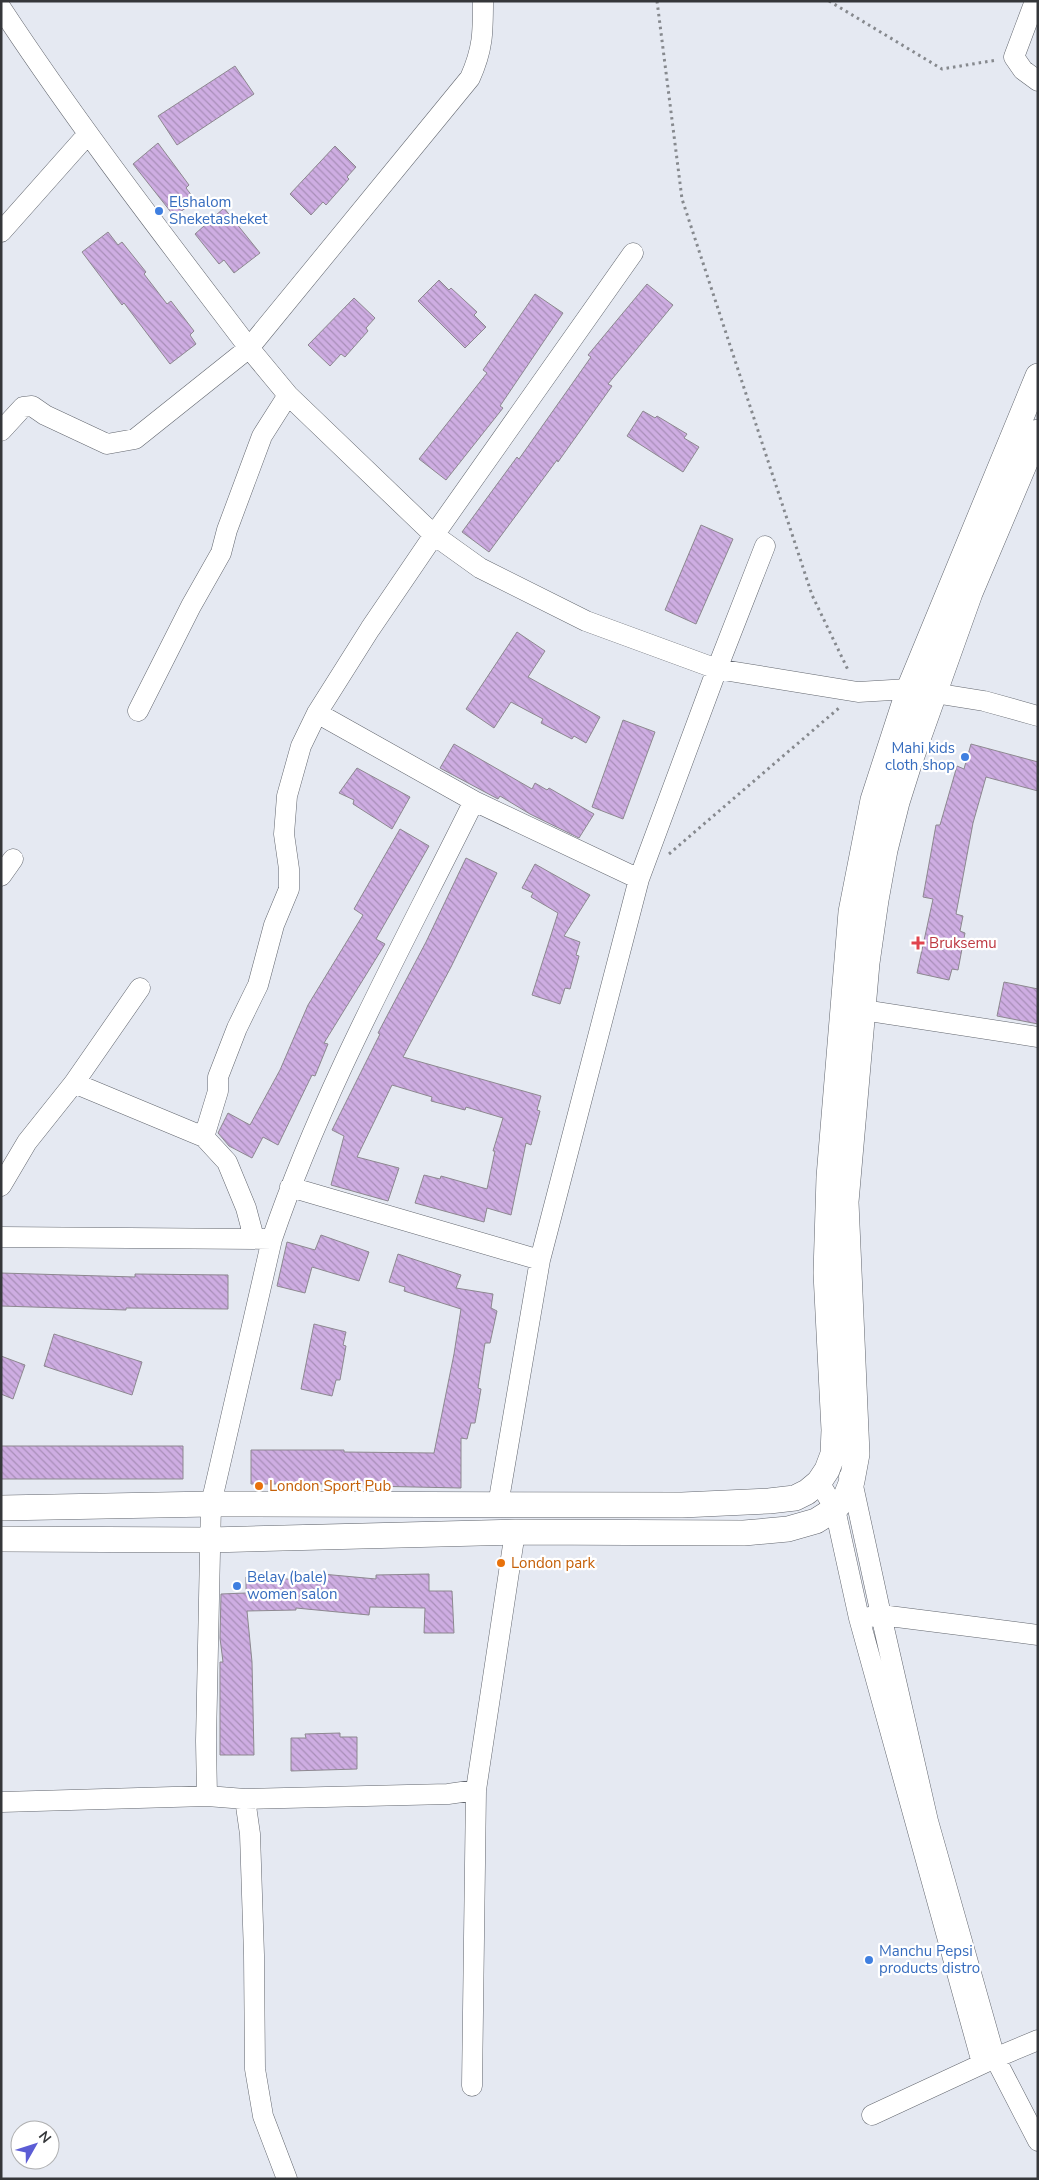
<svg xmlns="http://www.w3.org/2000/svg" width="1039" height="2180" viewBox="0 0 1039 2180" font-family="'Nunito Sans',sans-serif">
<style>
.building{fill:url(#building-back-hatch);stroke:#8d8890}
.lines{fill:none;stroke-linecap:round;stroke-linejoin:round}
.minor-casing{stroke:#62666e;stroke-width:21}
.major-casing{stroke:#62666e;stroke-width:26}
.path{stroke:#86898e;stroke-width:3;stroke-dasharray:2.5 4;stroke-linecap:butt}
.minor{stroke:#fff;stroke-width:20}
.major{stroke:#fff;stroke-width:25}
.shop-dot{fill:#3f7fe0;stroke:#fff;stroke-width:2}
.health-dot{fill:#e0444e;stroke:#fff;stroke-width:2}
.food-dot{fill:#e8710a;stroke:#fff;stroke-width:2}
.labels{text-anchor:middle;stroke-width:4.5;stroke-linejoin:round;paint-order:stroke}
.shop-label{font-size:15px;fill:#366cbe;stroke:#fff;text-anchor:start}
.health-label{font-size:15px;fill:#be3a42;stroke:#fff;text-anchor:start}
.food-label{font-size:15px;fill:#c56008;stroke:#fff;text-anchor:start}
</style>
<defs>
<pattern id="building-back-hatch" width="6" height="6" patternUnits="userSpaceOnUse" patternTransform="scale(1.25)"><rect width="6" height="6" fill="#ceade2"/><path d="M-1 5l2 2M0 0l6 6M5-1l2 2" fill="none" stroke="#a88eb8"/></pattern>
</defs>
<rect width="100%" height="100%" fill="#e5e9f2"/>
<!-- building -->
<path class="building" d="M235,66L254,94L177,145L158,116Z
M158,143L189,185L186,188L196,201L174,216L133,164Z
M335,146L356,167L347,177L349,179L326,205L323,202L311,215L290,194Z
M224,208L260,253L234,273L224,260L219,264L195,234Z
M108,232L118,245L122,242L146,272L144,274L167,304L171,301L194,331L190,335L196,344L170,364L124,303L122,305L82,252Z
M439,280L449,290L451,288L477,312L474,315L486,327L465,348L418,301Z
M647,284L673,305L608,384L612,386L558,462L557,460L489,552L462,532L517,457L519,459L591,357L588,355Z
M535,294L563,313L500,406L503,408L446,480L419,459L487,373L483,370Z
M354,298L375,318L366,328L368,331L345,357L341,354L330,366L308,345Z
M643,411L655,418L657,416L687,434L684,438L699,447L683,472L627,436Z
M701,525L733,539L696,624L665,610Z
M517,632L545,651L528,677L600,717L586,743L574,736L572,739L541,723L543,719L511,702L494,728L466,709Z
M623,720L655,732L623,819L592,807Z
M454,744L532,789L535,783L547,790L549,788L594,814L579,838L530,814L500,796L498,799L440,768Z
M971,744L1038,762V791L986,777L973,823L956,914L963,916L960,931L965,933L958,970L952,969L949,980L917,973L933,899L923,897L936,825H940L957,766L964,769Z
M357,768L410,797L392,829L353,804L354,800L339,793Z
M400,829L429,846L376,939L385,944L324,1043L328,1044L315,1076L312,1075L278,1145L263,1137L252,1158L229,1146L218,1133L228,1113L250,1125L280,1070L308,1005L363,915L354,909Z
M466,858L497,873L451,967L403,1057L541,1096L537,1110L540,1111L531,1145L526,1143L511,1215L487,1208L484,1222L415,1203L424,1175L440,1179L441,1176L487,1189L495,1151H493L503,1118L466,1107L465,1110L431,1101L432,1097L392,1085L357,1157L399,1168L388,1201L331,1185L344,1136L332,1130L380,1034L378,1033L426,942Z
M535,864L590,895L564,936L580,942L576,955L579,956L570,989L565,988L560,1004L532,995L558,913L531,897L533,893L522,888Z
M1004,982L1038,989V1024L997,1016Z
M321,1235L369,1252L359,1281L312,1267L305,1293L277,1286L287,1242L315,1250Z
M398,1254L461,1275L456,1288L493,1294L491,1308L497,1311L490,1343H485L478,1388L481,1389L475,1423H471L467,1439L461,1438V1488L368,1486V1484H251V1450H344V1452L434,1453L454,1354L461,1309L404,1291L405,1287L389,1282Z
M1,1273L135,1277V1274L228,1275V1309L126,1308V1310L1,1306Z
M314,1324L346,1332L343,1345L346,1346L340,1380H336L332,1396L301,1389Z
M54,1334L142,1362L132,1395L44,1366Z
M1,1356L25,1365L13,1399L1,1394Z
M1,1446H183V1479H1Z
M322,1574L376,1579V1575L429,1574V1591H452L454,1633H424L425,1608L370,1607L369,1615L296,1608V1610L247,1611L252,1662L254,1755H220V1662H223L220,1638L221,1594L246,1593V1577L307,1580V1576L321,1578Z
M340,1733V1737H357V1769L291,1771V1738H306L305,1734Z"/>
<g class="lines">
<!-- minor casing -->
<g class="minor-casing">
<path id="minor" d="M483,1C483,33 483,49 470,78L249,348L288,395L434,535L480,568L586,621L717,669L858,692L909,689L984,701L1038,716
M1035,1L1014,57L1023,70L1038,81
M1,8C78,125 164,236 249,348L135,439L107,444L45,415L32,406L23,407L1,431
M1,232L88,134
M138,711L191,606L221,553L227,530L262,436L288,395
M317,713L474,801
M1,876L13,859
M863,1010L1038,1037
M74,1083L140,988
M1,1186L27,1142L74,1083L204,1137
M290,1187L540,1260
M1,1237L272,1239C324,1087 403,945 474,801L639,879
M254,1238L246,1208L227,1162L204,1137L218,1091V1077L237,1028L258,985L274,925L289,889V869L284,834L287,796L301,746L317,713L370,629L434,535L633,253
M272,1239L211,1504L206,1741L207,1796L245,1799L250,1834L254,1955L255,2069L263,2116L287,2179
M849,1477L852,1481L881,1615L928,1821L995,2058L872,2115
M819,1482L835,1509L859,1618L982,2063
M498,1505L540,1260L639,879L717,669L765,546
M869,1617L881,1615L1038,1635
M245,1799L448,1794L476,1790L515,1532
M2,1802L207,1796
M1038,2040L995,2058L1038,2141
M472,2086L476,1790"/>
</g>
<!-- major casing -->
<g class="major-casing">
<path id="major" d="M1,1508L211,1504L682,1505L769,1501L795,1498L807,1492L819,1482L827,1470L833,1454L834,1430L826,1273L829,1177L851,912L873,800L909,689L1038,376
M1,1539L210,1540L515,1532L744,1533L788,1529L816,1521L835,1509L846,1496L852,1481L857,1454L846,1202L867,963L876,900L885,850L897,802L909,764L970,593L1038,432"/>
</g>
<!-- path -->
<path class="path" d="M657,1L682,199L812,595L849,672
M829,1L942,69L997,60
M669,854L839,708"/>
<!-- minor -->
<use href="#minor" class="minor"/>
<!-- major -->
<use href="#major" class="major"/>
</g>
<!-- markers -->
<g class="shop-dot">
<circle cx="159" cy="211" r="5"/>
<circle cx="965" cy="757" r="5"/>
<circle cx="237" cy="1586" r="5"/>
<circle cx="869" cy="1960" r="5"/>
</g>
<path class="health-dot" d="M915.5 935.5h5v5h5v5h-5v5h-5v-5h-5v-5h5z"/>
<g class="food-dot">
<circle cx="259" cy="1486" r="5"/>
<circle cx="501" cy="1563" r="5"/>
</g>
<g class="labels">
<!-- shop labels -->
<g class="shop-label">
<text x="169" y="207">Elshalom<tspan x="169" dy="17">Sheketasheket</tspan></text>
<text x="955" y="753" text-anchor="end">Mahi kids<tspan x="955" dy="17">cloth shop</tspan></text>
<text x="247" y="1582">Belay (bale)<tspan x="247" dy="17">women salon</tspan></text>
<text x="879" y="1956">Manchu Pepsi<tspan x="879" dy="17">products distro</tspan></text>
</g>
<!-- health labels -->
<g class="health-label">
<text x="929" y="948">Bruksemu</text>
</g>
<!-- food labels -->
<g class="food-label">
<text x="269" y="1491">London Sport Pub</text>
<text x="511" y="1568">London park</text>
</g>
</g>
<!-- border -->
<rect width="1039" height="2180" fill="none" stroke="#35373a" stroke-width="5"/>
<!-- north arrow -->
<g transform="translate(35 2145) rotate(51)"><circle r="24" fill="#ffffff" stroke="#aeafb0"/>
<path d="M0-4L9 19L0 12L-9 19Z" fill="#5c5dd5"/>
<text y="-8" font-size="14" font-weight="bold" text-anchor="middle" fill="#35373a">N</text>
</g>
</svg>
